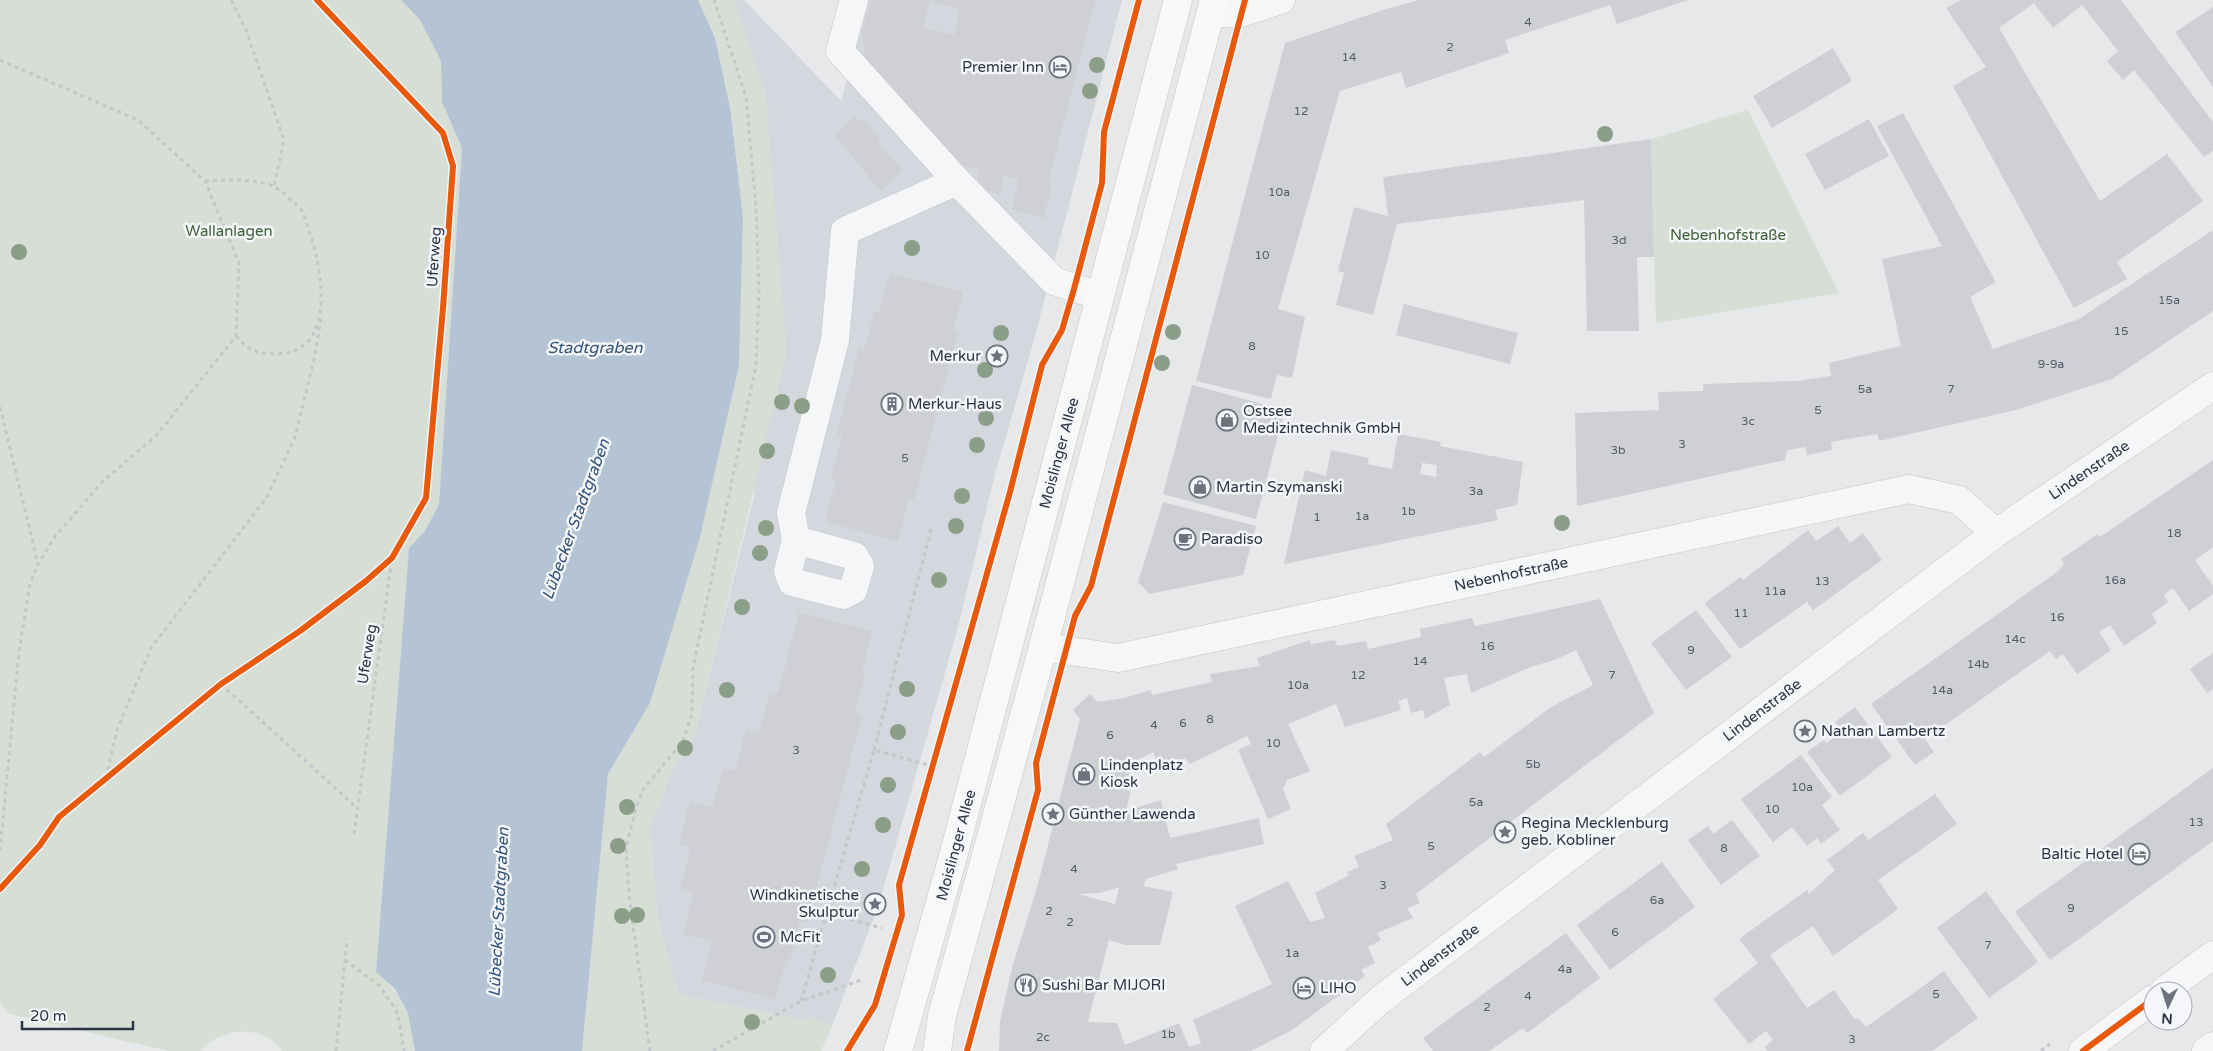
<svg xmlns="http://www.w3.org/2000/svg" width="2213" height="1051" viewBox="0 0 2213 1051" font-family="'Varela Round',sans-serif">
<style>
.built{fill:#d4d7dd}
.green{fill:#d6ded6}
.water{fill:#b4c4d5}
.building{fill:#ced0d3;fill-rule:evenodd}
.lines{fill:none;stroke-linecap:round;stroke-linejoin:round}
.minor-casing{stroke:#c4c6c8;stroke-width:29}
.major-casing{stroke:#c2c5c8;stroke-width:29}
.path{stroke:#c5c6ca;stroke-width:3;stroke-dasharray:4 4;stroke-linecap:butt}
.minor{stroke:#f5f6f7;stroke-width:28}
.major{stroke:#f8f8f8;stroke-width:28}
.cycleway-casing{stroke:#f4f6f9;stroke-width:9}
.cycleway{stroke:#e8590c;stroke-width:6}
.tree{fill:#8a9e88}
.labels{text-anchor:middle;stroke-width:5;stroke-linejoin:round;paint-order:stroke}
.number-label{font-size:12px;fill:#545c69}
.poi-label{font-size:15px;fill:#2b3445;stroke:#f4f6f9;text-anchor:start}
.park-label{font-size:15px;fill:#3f6138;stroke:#f4f6f9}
.street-label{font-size:15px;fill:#2b3445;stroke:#f4f6f9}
.water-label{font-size:16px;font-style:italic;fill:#34527a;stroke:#f4f6f9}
</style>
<rect width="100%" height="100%" fill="#e6e8ea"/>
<!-- built -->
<path class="built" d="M734,0H744L841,101L868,0H1122L1035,336L995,474L957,631L878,907L832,1026L806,1015L804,1020L679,995L658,919L650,829L673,768L694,739L754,496L766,95Z"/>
<!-- green -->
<path class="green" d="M0,0H401L420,20L441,61L442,102L462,148L439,504L425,531L409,548L376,972C401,994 415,1017 415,1051H282C262,1023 221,1028 200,1051H168L10,1014L0,1003Z
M698,0H734L766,95L787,352L694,739L673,768L650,829L658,919L679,995L804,1020L806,1015L832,1026L821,1051H582L608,774L650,703L739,365L743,217L730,107L715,38Z
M1748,110L1839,293L1656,323L1651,139Z"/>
<!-- water -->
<path class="water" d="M401,0H698L715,38L730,107L743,217L739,365L700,537L650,703L608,774L582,1051H415L408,1013L395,989L376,972L409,548L425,531L439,504L462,148L442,102L441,61L420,20Z"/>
<!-- building -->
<path class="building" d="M871,0H1095L1048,183L1052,184L1044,218L1012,209L1019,179L1004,176L999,195L988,191L977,179L979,169L954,164L866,67L862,32ZM930,1L960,9L954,35L923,27Z
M1419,0H1688L1617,24L1610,5L1505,40L1509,53L1406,88L1401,72L1340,91L1278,309L1305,317L1292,378L1277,375L1271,399L1196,381L1285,43L1383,10Z
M1961,0H2121L2213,122V151L2204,157L2134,70L2123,80L2107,61L2118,51L2082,5L2053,28L2034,3L1999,28L2100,201L2167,154L2203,201L2117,262L2127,279L2074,308L1953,86L1986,67L1946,8Z
M2213,7V87L2175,32Z
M1833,48L1852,81L1772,128L1753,96Z
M1903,113L1996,282L1970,297L1993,349L2079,319L2213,230V311L2112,379L2016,410L1879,441L1877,434L1831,442L1832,450L1807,455L1805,447L1787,450L1785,460L1577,506L1575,413L1659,410L1658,392L1703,391V384L1797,381L1831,376L1829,363L1901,346L1882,259L1942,246L1877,126Z
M855,116L861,122L865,120L880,138L877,141L903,171L881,191L834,135Z
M1869,119L1889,156L1825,190L1805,154Z
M1651,139L1654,257H1637L1639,331H1587L1584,200L1397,224L1373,315L1336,305L1344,273L1338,271L1354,207L1388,216L1383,177Z
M890,273L963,292L953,331H958L947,374L914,499L909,498L898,541L825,522L836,479L831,478L842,435L837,434L859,348L864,350L875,311L879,312Z
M1404,304L1518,333L1510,364L1396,335Z
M1192,385L1285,410L1256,519L1163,494Z
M1398,434L1441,442L1440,446L1523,462L1517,505L1495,510L1498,520L1284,564L1305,470L1326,476L1331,450L1369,458L1367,464L1392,469ZM1422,463L1437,465L1436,477L1420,474Z
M2213,460V547L2195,560L2213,586V594L2189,611L2173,588L2164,595L2168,602L2152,614L2157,623L2124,646L2110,625L2099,632L2111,650L2077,674L2063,654L2056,659L2050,651L1925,739L1934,752L1915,765L1871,704L2057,572L2064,564L2061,559L2098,534L2100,537Z
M1163,502L1256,526L1243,575L1149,594L1138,582Z
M1838,526L1850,543L1863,533L1882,560L1813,610L1807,602L1740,649L1705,603L1740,577L1743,580L1808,530L1816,541Z
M1600,599L1654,713L1416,894L1420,903L1407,908L1413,918L1377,933L1381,940L1368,947L1375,963L1361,970L1365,976L1292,1030L1251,1051H999L1000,1021L1012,968L1038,884L1080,719L1073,710L1090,694L1097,702L1124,698L1151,690L1152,695L1212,682L1210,674L1260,666L1257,658L1310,640L1311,644L1335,640L1337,646L1366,641L1368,649L1421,637L1420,629L1472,618L1475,626ZM1576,650L1593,685L1551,707L1484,757L1480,752L1386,824L1393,840L1354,856L1359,867L1347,872L1349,875L1315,893L1325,918L1310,922L1288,881L1235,906L1272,984L1193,1020L1201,1043L1189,1047L1179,1023L1125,1045L1117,1023L1088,1022L1109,940L1125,945H1160L1173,892L1143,886L1146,879L1178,869L1176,864L1264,844L1259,818L1170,838L1161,800L1126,811L1131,791L1126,789L1132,763L1153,752L1162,770L1185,758L1190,764L1247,736L1251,744L1238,750L1268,819L1291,809L1283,789L1287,780L1310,771L1288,724L1336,704L1345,727L1401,710L1398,701L1407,698L1411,713L1423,710L1425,719L1450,705L1444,678L1467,674L1471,693L1533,666L1555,660ZM1119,887L1115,904L1078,894L1100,893Z
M1696,610L1732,657L1686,690L1651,643Z
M799,612L872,631L862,672L865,673L855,712L862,715L807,923L800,921L790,960L786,959L775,1000L702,980L712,942L683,934L694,893L680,890L691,847L679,844L690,801L712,807L723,768L735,771L746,729L759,732L770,692L778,694Z
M2213,653V689L2207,693L2190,669Z
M1855,707L1892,757L1840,796L1807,752L1824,740L1827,743L1842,731L1835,722Z
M1801,755L1832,797L1822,805L1840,830L1821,844L1817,838L1807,846L1792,827L1773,842L1741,799Z
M2213,768V841L2050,960L2015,912Z
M1935,794L1957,824L1878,880L1898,909L1833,956L1813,926L1770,955L1807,1008L1834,990L1855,1020L1858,1018L1866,1027L1944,971L1978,1018L1932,1051H1768L1765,1047L1773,1040L1766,1031L1749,1044L1713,999L1758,963L1739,939L1807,890L1809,894L1835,870L1827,860L1863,833L1868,840Z
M1732,820L1760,856L1721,885L1688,840L1708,826L1713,834Z
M1662,862L1695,907L1610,970L1577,925Z
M1986,891L2038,962L1989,998L1937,928Z
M1566,933L1600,978L1527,1033L1523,1028L1489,1051H1433L1423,1038Z"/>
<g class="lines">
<!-- minor casing -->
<g class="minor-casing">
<path id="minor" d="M854,0L840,51L957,181L1054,281L1100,296
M1211,13H1241L1281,0
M796,540L854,556L860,566L853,590L843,595L792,582L788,571L796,540L791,513L835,340L845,231L957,181
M1043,647L1118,658L1909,489L1959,500L1996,533
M2164,991L2213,955
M1324,1051L1380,1000L1996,533L2213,386
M2083,1051L2153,999
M2206,1051L2213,1046"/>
</g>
<!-- major casing -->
<g class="major-casing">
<path id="major" d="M898,1051L954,853L1178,0
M937,1051L942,1016L1043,647L1214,0"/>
</g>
<!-- path -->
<path class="path" d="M231,0L246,30L284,140L274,186
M0,60L138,120L205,181L239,263L236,336L156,436L103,481L72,517L56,535L38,564L30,584L19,651L0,851
M205,181C226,180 252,178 273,186C278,188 299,206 302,211C306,218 308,229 311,236C323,275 336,353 276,354C257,354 248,350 236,336
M0,407L38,564
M221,684L356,807
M874,750L931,529
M106,778L117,730L151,648L267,497L295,437L315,355L321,318
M354,834L392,558
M827,913L882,928
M345,960L380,986L398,1014L404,1051
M801,1001L874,750L932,766
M336,1051L347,939
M650,1051L629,895L626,848L636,808L643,790L683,741L692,714L693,668L756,365L759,290L756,207L746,97L714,0
M713,1051L801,1001L861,980
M2041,1051L2050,1044"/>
<!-- minor -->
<use href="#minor" class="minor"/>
<!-- major -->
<use href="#major" class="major"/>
<!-- cycleway casing -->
<g class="cycleway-casing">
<path id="cycleway" d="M0,889L40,845L59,817L221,684L300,631L366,581L392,558L426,498L443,308L453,166L443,133L317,0
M847,1051L875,1005L902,915L899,885L1010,492L1042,365L1062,330L1074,289L1102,183L1104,132L1139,0
M967,1051L1038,790L1036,763L1075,616L1091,586L1245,0
M2083,1051L2153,999"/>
</g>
<!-- cycleway -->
<use href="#cycleway" class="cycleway"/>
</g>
<!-- trees -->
<g class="tree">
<circle cx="1097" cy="65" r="8"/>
<circle cx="1090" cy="91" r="8"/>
<circle cx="1605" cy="134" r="8"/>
<circle cx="912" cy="248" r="8"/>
<circle cx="19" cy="252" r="8"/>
<circle cx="1173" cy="332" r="8"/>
<circle cx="1001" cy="333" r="8"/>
<circle cx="1162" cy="363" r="8"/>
<circle cx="985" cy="370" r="8"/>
<circle cx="782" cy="402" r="8"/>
<circle cx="802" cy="406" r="8"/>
<circle cx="986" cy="418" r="8"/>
<circle cx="977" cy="445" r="8"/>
<circle cx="767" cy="451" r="8"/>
<circle cx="962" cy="496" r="8"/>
<circle cx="1562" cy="523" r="8"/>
<circle cx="956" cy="526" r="8"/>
<circle cx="766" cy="528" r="8"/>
<circle cx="760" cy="553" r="8"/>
<circle cx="939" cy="580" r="8"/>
<circle cx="742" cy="607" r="8"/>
<circle cx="907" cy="689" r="8"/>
<circle cx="727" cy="690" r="8"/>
<circle cx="898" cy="732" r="8"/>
<circle cx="685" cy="748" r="8"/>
<circle cx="888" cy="785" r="8"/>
<circle cx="627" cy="807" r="8"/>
<circle cx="883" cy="825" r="8"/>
<circle cx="618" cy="846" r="8"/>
<circle cx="862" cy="869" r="8"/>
<circle cx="637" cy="915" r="8"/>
<circle cx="622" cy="916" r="8"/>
<circle cx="828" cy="975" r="8"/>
<circle cx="752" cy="1022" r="8"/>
</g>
<!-- icons -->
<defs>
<g id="hotel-ring" transform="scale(1.125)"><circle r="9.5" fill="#f4f6f9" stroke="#6c737f" stroke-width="1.5"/><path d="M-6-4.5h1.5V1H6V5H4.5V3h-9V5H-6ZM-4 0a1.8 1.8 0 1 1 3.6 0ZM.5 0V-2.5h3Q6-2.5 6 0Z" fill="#6c737f"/></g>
<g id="sight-ring" transform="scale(1.125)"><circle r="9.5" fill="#f4f6f9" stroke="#6c737f" stroke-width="1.5"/><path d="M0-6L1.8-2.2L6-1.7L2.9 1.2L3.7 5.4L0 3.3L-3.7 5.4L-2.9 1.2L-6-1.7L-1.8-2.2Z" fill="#6c737f"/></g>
<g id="building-ring" transform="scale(1.125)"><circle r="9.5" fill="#f4f6f9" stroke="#6c737f" stroke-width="1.5"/><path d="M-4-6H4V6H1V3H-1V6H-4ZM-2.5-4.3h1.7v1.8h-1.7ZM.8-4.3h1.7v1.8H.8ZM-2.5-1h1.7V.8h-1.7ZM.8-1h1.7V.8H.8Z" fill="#6c737f"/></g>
<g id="shop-ring" transform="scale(1.125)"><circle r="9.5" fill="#f4f6f9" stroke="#6c737f" stroke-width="1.5"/><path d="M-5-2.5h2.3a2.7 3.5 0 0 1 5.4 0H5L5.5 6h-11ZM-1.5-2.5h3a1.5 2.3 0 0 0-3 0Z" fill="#6c737f"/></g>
<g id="cafe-ring" transform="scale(1.125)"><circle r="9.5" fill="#f4f6f9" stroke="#6c737f" stroke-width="1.5"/><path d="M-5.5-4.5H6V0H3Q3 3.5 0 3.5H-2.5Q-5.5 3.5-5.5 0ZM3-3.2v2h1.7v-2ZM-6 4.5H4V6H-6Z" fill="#6c737f"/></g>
<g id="stadium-ring" transform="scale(1.125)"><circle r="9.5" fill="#f4f6f9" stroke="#6c737f" stroke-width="1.5"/><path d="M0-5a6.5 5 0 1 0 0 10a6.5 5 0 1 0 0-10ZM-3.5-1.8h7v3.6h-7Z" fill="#6c737f"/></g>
<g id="restaurant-ring" transform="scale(1.125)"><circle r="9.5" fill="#f4f6f9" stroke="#6c737f" stroke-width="1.5"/><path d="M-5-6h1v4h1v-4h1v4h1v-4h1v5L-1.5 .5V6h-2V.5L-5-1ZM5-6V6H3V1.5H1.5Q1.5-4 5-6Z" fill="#6c737f"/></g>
</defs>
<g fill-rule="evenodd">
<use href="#hotel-ring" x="1060" y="67"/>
<use href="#sight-ring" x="997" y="356"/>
<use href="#building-ring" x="892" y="404"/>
<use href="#shop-ring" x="1227" y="420"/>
<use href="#shop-ring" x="1200" y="487"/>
<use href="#cafe-ring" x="1185" y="539"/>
<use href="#sight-ring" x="1805" y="731"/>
<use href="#shop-ring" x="1084" y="774"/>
<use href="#sight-ring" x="1053" y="814"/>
<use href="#sight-ring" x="1505" y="832"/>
<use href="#hotel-ring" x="2139" y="854"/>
<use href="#sight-ring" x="875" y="904"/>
<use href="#stadium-ring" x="764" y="937"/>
<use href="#restaurant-ring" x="1026" y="985"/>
<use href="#hotel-ring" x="1304" y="988"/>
</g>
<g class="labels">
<!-- number labels -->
<g class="number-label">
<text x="1528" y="26">4</text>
<text x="1450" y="51">2</text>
<text x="1349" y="61">14</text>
<text x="1301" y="115">12</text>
<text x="1279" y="196">10a</text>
<text x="1619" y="244">3d</text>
<text x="1262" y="259">10</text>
<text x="2169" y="304">15a</text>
<text x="2121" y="335">15</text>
<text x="1252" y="350">8</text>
<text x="2051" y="368">9-9a</text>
<text x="1865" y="393">5a</text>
<text x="1951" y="393">7</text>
<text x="1818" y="414">5</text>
<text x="1748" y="425">3c</text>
<text x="1682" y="448">3</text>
<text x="1618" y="454">3b</text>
<text x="905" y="462">5</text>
<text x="1476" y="495">3a</text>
<text x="1408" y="515">1b</text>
<text x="1362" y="520">1a</text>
<text x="1317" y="521">1</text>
<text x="2174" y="537">18</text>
<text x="2115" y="584">16a</text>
<text x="1822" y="585">13</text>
<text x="1775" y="595">11a</text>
<text x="1741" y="617">11</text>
<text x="2057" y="621">16</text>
<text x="2015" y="643">14c</text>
<text x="1487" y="650">16</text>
<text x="1691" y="654">9</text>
<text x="1420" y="665">14</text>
<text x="1978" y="668">14b</text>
<text x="1358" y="679">12</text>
<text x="1612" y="679">7</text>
<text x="1298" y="689">10a</text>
<text x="1942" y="694">14a</text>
<text x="1210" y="723">8</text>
<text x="1183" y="727">6</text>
<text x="1154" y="729">4</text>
<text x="1110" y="739">6</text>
<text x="1273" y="747">10</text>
<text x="796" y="754">3</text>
<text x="1533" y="768">5b</text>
<text x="1802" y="791">10a</text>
<text x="1476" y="806">5a</text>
<text x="1772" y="813">10</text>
<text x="2196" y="826">13</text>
<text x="1431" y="850">5</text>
<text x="1724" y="852">8</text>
<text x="1074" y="873">4</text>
<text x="1383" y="889">3</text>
<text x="1657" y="904">6a</text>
<text x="2071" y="912">9</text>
<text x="1049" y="915">2</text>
<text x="1070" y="926">2</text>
<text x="1615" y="936">6</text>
<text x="1988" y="949">7</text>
<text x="1292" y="957">1a</text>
<text x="1565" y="973">4a</text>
<text x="1936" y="998">5</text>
<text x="1528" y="1000">4</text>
<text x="1487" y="1011">2</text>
<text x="1168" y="1038">1b</text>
<text x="1043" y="1041">2c</text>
<text x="1852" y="1043">3</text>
</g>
<!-- poi labels -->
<g class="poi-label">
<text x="1044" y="72" text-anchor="end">Premier Inn</text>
<text x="981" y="361" text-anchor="end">Merkur</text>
<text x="908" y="409">Merkur-Haus</text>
<text x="1243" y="416">Ostsee<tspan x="1243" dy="17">Medizintechnik GmbH</tspan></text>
<text x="1216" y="492">Martin Szymanski</text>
<text x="1201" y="544">Paradiso</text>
<text x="1821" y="736">Nathan Lambertz</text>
<text x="1100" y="770">Lindenplatz<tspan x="1100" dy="17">Kiosk</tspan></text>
<text x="1069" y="819">Günther Lawenda</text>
<text x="1521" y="828">Regina Mecklenburg<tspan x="1521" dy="17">geb. Kobliner</tspan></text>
<text x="2123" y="859" text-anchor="end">Baltic Hotel</text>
<text x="859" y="900" text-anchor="end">Windkinetische<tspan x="859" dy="17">Skulptur</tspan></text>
<text x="780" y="942">McFit</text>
<text x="1042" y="990">Sushi Bar MIJORI</text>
<text x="1320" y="993">LIHO</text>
</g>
<!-- park labels -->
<g class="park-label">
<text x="229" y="236">Wallanlagen</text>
<text x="1728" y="240">Nebenhofstraße</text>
</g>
<!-- street labels -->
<g class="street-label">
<text transform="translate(434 257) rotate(-86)" y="5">Uferweg</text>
<text transform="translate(1059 453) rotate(-75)" y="5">Moislinger Allee</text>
<text transform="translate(2089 470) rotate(-34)" y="5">Lindenstraße</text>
<text transform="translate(1511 574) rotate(-12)" y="5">Nebenhofstraße</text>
<text transform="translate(367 654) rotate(-81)" y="5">Uferweg</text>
<text transform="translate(1762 710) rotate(-37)" y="5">Lindenstraße</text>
<text transform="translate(956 845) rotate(-75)" y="5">Moislinger Allee</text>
<text transform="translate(1440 955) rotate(-37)" y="5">Lindenstraße</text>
</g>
<!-- water labels -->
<g class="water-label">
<text x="595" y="353">Stadtgraben</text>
<text transform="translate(575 519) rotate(-70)" y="6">Lübecker Stadtgraben</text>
<text transform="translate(498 912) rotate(-87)" y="6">Lübecker Stadtgraben</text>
</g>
</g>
<!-- north arrow -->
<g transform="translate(2168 1006) rotate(184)"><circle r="24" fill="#f4f6f9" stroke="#a4a8b1"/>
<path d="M0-4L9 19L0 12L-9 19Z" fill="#6c737f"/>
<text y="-8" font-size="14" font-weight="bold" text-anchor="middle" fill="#2b3445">N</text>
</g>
<!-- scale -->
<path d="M22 1021v8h111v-8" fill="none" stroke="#2b3445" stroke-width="2.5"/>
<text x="30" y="1021" font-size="15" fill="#2b3445" stroke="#f4f6f9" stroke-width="4" paint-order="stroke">20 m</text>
</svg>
